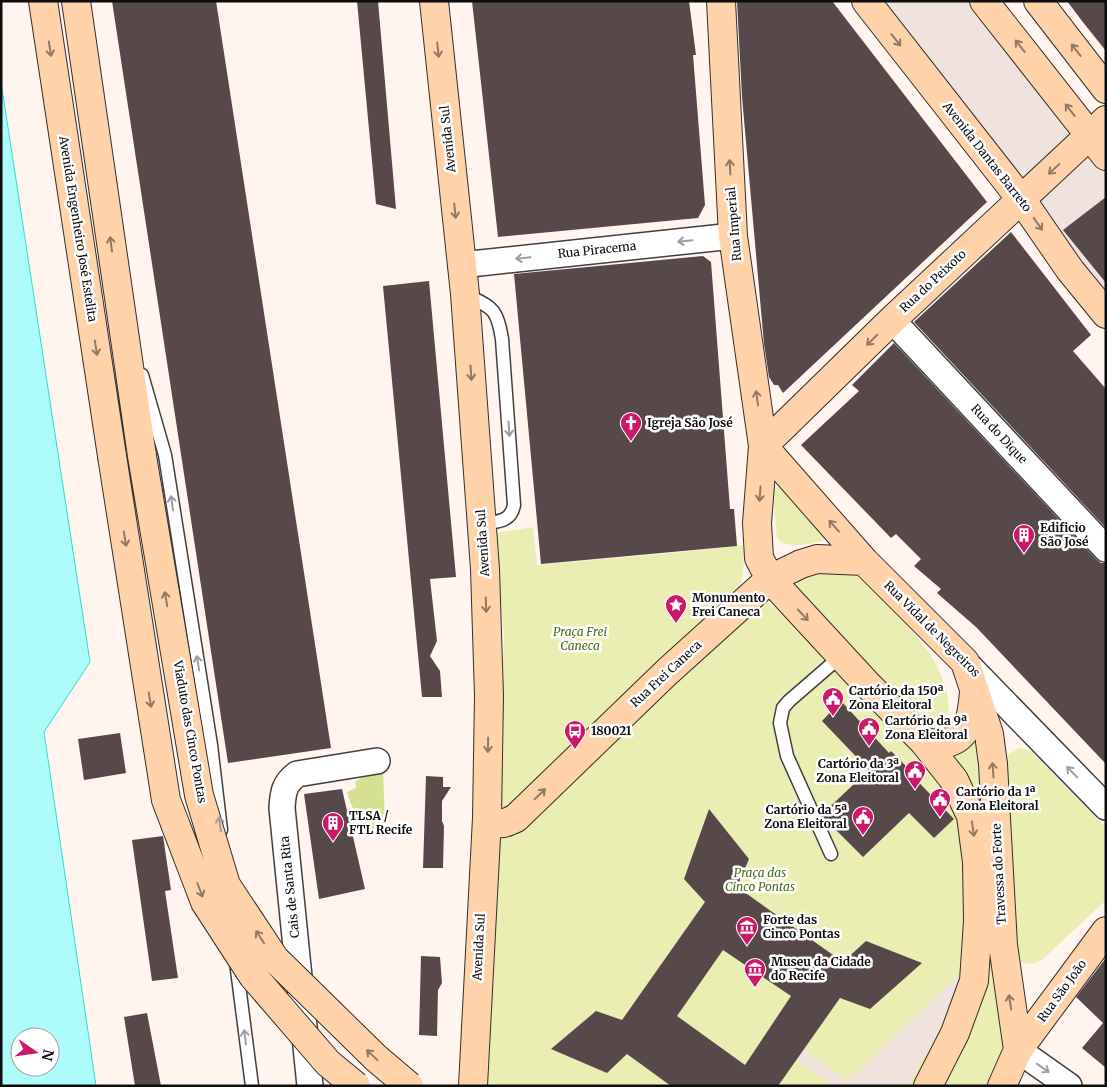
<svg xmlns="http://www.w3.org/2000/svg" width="1107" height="1087" viewBox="0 0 1107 1087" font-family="Merriweather,serif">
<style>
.green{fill:#eaeeb3}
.forest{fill:#d5e091}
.plaza{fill:#f0e2dc}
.water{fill:#adfcf9;stroke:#2cdad8;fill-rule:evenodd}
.building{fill:#574949;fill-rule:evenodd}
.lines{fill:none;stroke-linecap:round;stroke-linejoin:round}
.lane-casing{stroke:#404040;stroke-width:15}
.street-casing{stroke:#404040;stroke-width:28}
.secondary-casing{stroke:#2f2f2f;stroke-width:30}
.lane{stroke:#fff;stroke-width:12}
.street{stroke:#fff;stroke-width:25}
.secondary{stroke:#ffd2a9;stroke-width:28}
.secondary-bridge-casing{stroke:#2f2f2f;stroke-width:30;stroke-linecap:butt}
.secondary-bridge{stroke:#ffd2a9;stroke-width:28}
.oneway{stroke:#927963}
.oneway2{stroke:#9e9e9e}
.labels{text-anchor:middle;stroke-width:5;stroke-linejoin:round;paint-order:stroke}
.street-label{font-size:12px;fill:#0d0d0d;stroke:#fff}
.poi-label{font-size:12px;font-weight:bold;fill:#0d0d0d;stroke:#fff;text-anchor:start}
.park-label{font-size:12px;font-style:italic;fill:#4b6b17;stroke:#fff}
</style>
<rect width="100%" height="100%" fill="#fff4ee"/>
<!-- green -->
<path class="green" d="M779,487H781L826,537L823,541C808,544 788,550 777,538L773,493L774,489Z
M533,527L537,565L683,552L743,545C744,562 745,576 738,591L501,820L500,767L504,639L495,533Z
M853,573C865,578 877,594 886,604C899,618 914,631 925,647C940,667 957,704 944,729L930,733L795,588L797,581L807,575Z
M764,598L856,683L922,751L977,713L1010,1045L992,1086H478L494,843Z
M1020,748L1028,750L1032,752L1106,828V900L1042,960C1032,965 1023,965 1013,960L1005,765L1009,754Z"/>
<!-- forest -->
<path class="forest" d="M383,770L385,824L373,831C358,821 352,809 347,792L356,788L355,782L366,775Z"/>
<!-- plaza -->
<path class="plaza" d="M854,1H984L1106,156V311Z
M968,966L952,1008L908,1086H834L796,1060L803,1050L847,1081Z"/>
<!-- water -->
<path class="water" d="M1,82L90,662L44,732L96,1086H1ZM20,1037H50V1067H20Z"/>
<!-- building -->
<path class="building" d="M112,1H216L331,748L228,763Z
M357,1H378L396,209L376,204Z
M472,1H689L696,55H693L705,205L698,218L498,237Z
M737,1H832L987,202L783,393L778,385H774L769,377L764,344L742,97Z
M1067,1H1106V51L1082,21Z
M1106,197V283L1063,230Z
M1011,232L1091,335L1073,351L1106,389V528L914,322Z
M703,256L711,262L730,509H734L737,546L541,564L514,274Z
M429,281L456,577L430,579L437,641L430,656L440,671L442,697H422L383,286Z
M894,343L1096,559L1101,563H1106V764L976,627L937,593L941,589L914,566L921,559L896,534L891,538L801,445L859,391L852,385Z
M841,701L889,753L891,751L907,767L905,768L954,819L934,838L909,813L863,857L823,817L822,814L869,770L822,721Z
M120,733L126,773L84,780L78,739Z
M426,776L443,777V787H451L442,801V821L444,826L443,868H423Z
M342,789L365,889L319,899L304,794Z
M709,809L749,859L737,887L843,962L866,941L922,963L870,1009L840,998L778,1086H671L627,1054L607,1073L551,1049L596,1011L622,1020L705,902L684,879ZM723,950L791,996L745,1065L677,1016Z
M163,836L171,890L165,891L178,978L152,981L132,840Z
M421,956L440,957L442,983L438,990L437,1036L419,1035Z
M1106,958V1068L1082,1048L1103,1023L1076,997Z
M147,1013L161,1086H135L124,1017Z"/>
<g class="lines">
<!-- lane casing -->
<g class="lane-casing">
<path id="lane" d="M465,294C492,308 497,307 502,339L514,505C511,522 497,522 482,523
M142,375L165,455L211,745L221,830
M831,854L787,756L780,723L783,708L789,701L841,656
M236,962L252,1086"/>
</g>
<!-- street casing -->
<g class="street-casing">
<path id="street" d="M461,265L733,236
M892,320L1106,549
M965,662L1106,807
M1018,1050L1069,1086
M310,1086L282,808C283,792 284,784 297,774L377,761"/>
</g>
<!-- secondary casing -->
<g class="secondary-casing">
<path id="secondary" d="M43,1L112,456
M76,1L142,456
M434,1L465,294L485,569L489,696L487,818L473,1086
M721,1L733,236L763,446L757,523L759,558L770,579L866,683L924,742L954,780L971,816L977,862L978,921L974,981L955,1033L928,1086
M866,1L1021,199L1070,270L1106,314
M984,1L1106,156
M1038,1L1106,89
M763,446L864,561L965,662L989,734L993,764L1003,945L1018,1050
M763,446L892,320L1106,120
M924,742C965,750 972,725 974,690
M487,818C501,825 502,825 516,818L667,672L770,579L801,564L817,559L864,561
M1002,1086L1018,1050L1106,931"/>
</g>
<!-- lane -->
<use href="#lane" class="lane"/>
<!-- street -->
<use href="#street" class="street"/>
<!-- secondary -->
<use href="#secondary" class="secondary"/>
<!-- secondary-bridge casing -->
<g class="secondary-bridge-casing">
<path id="secondary-bridge" d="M112,456L166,800L205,902L253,976L328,1063L356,1086
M142,456L199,795L226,885L275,959L376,1058L409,1086"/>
</g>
<!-- secondary-bridge -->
<use href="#secondary-bridge" class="secondary-bridge"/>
</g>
<!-- one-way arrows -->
<defs><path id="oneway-shaft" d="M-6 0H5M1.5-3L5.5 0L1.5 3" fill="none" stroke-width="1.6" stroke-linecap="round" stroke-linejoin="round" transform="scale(1.25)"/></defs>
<g class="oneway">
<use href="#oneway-shaft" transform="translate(896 40) rotate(52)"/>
<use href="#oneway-shaft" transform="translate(1020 46) rotate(-128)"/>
<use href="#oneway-shaft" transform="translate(50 49) rotate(81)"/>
<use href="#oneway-shaft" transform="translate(438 50) rotate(84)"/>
<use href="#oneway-shaft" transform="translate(1076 50) rotate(-128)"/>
<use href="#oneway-shaft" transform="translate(1070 110) rotate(-128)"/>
<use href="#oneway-shaft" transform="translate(730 167) rotate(-93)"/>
<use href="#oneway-shaft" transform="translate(1054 169) rotate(137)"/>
<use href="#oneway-shaft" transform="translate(455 211) rotate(84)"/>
<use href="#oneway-shaft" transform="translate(1038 224) rotate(55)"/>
<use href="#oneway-shaft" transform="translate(111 244) rotate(-98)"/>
<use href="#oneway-shaft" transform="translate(872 340) rotate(135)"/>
<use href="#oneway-shaft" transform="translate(96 348) rotate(81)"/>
<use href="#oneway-shaft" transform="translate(471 373) rotate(86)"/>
<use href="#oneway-shaft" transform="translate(757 398) rotate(-98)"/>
<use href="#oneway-shaft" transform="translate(760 494) rotate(94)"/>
<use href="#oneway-shaft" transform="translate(834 526) rotate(-131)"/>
<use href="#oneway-shaft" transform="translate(125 539) rotate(81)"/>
<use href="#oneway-shaft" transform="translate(166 599) rotate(-100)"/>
<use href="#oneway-shaft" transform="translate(486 605) rotate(88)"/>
<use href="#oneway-shaft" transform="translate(803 615) rotate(47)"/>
<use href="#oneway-shaft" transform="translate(150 700) rotate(81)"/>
<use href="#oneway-shaft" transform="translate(488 745) rotate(91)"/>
<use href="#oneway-shaft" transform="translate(993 770) rotate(-94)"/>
<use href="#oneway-shaft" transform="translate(540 794) rotate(-44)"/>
<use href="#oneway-shaft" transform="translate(973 829) rotate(82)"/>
<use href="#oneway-shaft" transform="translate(200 890) rotate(69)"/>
<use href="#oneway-shaft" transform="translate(260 937) rotate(-123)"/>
<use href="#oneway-shaft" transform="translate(1010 1002) rotate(-99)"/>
<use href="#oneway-shaft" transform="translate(372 1055) rotate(-137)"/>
</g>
<g class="oneway2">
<use href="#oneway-shaft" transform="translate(685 241) rotate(174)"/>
<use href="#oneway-shaft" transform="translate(523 258) rotate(174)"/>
<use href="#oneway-shaft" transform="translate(509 429) rotate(86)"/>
<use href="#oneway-shaft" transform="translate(172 503) rotate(-99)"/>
<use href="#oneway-shaft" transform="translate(198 663) rotate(-99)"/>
<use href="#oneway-shaft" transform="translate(1072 772) rotate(-134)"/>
<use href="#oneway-shaft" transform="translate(220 824) rotate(-97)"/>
<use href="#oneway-shaft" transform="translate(245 1037) rotate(-97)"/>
<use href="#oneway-shaft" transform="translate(1043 1068) rotate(35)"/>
</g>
<!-- icons -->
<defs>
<g id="church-pin" transform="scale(1.125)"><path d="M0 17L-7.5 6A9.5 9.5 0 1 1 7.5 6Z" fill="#cb186a" stroke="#fff"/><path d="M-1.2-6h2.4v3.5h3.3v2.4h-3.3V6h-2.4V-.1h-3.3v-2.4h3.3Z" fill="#fff"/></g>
<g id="building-pin" transform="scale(1.125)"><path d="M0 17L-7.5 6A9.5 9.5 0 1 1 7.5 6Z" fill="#cb186a" stroke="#fff"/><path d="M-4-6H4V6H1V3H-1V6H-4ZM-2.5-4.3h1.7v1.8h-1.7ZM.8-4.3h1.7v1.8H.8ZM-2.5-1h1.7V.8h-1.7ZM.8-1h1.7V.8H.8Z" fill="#fff"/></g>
<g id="sight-pin" transform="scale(1.125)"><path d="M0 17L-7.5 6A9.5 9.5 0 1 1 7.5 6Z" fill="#cb186a" stroke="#fff"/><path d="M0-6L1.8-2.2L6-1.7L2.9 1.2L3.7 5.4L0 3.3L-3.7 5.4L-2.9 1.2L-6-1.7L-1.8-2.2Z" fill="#fff"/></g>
<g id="civic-pin" transform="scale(1.125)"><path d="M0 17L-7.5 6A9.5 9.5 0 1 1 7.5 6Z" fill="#cb186a" stroke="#fff"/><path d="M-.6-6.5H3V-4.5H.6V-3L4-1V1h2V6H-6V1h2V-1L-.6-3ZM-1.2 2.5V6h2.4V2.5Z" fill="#fff"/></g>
<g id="bus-pin" transform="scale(1.125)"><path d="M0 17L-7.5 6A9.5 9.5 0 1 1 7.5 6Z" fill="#cb186a" stroke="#fff"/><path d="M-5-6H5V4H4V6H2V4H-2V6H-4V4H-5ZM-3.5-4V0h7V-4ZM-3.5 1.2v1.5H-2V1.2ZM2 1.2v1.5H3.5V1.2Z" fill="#fff"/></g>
<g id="museum-pin" transform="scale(1.125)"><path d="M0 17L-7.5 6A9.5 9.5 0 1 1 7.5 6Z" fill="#cb186a" stroke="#fff"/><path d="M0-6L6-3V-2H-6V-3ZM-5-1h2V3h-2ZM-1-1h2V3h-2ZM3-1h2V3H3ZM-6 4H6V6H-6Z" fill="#fff"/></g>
</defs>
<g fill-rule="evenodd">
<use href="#church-pin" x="631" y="423"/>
<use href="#building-pin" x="1024" y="535"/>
<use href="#sight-pin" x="676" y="605"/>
<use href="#civic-pin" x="833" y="698"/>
<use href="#civic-pin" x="869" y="728"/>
<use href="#bus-pin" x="575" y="731"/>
<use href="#civic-pin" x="915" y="771"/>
<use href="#civic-pin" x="940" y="799"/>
<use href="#civic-pin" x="863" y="817"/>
<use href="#building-pin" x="333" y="823"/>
<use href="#museum-pin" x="747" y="927"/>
<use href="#museum-pin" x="755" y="969"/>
</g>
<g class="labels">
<!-- street labels -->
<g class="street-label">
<text transform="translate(448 139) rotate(-96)" y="4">Avenida Sul</text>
<text transform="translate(987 157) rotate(52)" y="4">Avenida Dantas Barreto</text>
<text transform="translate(734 224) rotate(-95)" y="4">Rua Imperial</text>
<text transform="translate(78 229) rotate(81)" y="4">Avenida Engenheiro José Estelita</text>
<text transform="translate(597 250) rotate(-6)" y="4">Rua Piracema</text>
<text transform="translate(933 281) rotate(-43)" y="4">Rua do Peixoto</text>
<text transform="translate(999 434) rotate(47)" y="4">Rua do Dique</text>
<text transform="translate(483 543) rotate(-94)" y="4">Avenida Sul</text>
<text transform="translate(932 629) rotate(45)" y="4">Rua Vidal de Negreiros</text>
<text transform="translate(666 674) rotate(-43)" y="4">Rua Frei Caneca</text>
<text transform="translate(190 732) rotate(80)" y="4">Viaduto das Cinco Pontas</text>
<text transform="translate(999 874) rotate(-93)" y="4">Travessa do Forte</text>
<text transform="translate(290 887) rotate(-96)" y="4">Cais de Santa Rita</text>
<text transform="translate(479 947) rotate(-87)" y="4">Avenida Sul</text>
<text transform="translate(1062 991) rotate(-54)" y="4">Rua São João</text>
</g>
<!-- poi labels -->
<g class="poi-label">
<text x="647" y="427">Igreja São José</text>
<text x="1040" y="532">Edificio<tspan x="1040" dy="14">São José</tspan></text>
<text x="692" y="602">Monumento<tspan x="692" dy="14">Frei Caneca</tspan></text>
<text x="849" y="695">Cartório da 150ª<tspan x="849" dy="14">Zona Eleitoral</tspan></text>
<text x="885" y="725">Cartório da 9ª<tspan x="885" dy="14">Zona Eleitoral</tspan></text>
<text x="591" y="735">180021</text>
<text x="899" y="768" text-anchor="end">Cartório da 3ª<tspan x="899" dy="14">Zona Eleitoral</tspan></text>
<text x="956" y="796">Cartório da 1ª<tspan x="956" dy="14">Zona Eleitoral</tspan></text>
<text x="847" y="814" text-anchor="end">Cartório da 5ª<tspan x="847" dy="14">Zona Eleitoral</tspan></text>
<text x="349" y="820">TLSA /<tspan x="349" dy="14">FTL Recife</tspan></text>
<text x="763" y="924">Forte das<tspan x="763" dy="14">Cinco Pontas</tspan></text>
<text x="771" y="966">Museu da Cidade<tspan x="771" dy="14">do Recife</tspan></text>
</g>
<!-- park labels -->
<g class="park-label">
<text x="580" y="636">Praça Frei<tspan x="580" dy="14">Caneca</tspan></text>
<text x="760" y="877">Praça das<tspan x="760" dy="14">Cinco Pontas</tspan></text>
</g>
</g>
<!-- border -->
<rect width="1107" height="1087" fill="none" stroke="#0d0d0d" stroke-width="5"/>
<!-- north arrow -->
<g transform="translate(35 1052) rotate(103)"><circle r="24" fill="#ffffff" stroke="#9e9e9e"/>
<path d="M0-4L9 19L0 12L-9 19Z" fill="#cb186a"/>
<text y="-8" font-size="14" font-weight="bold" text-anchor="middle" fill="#0d0d0d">N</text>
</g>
</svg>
